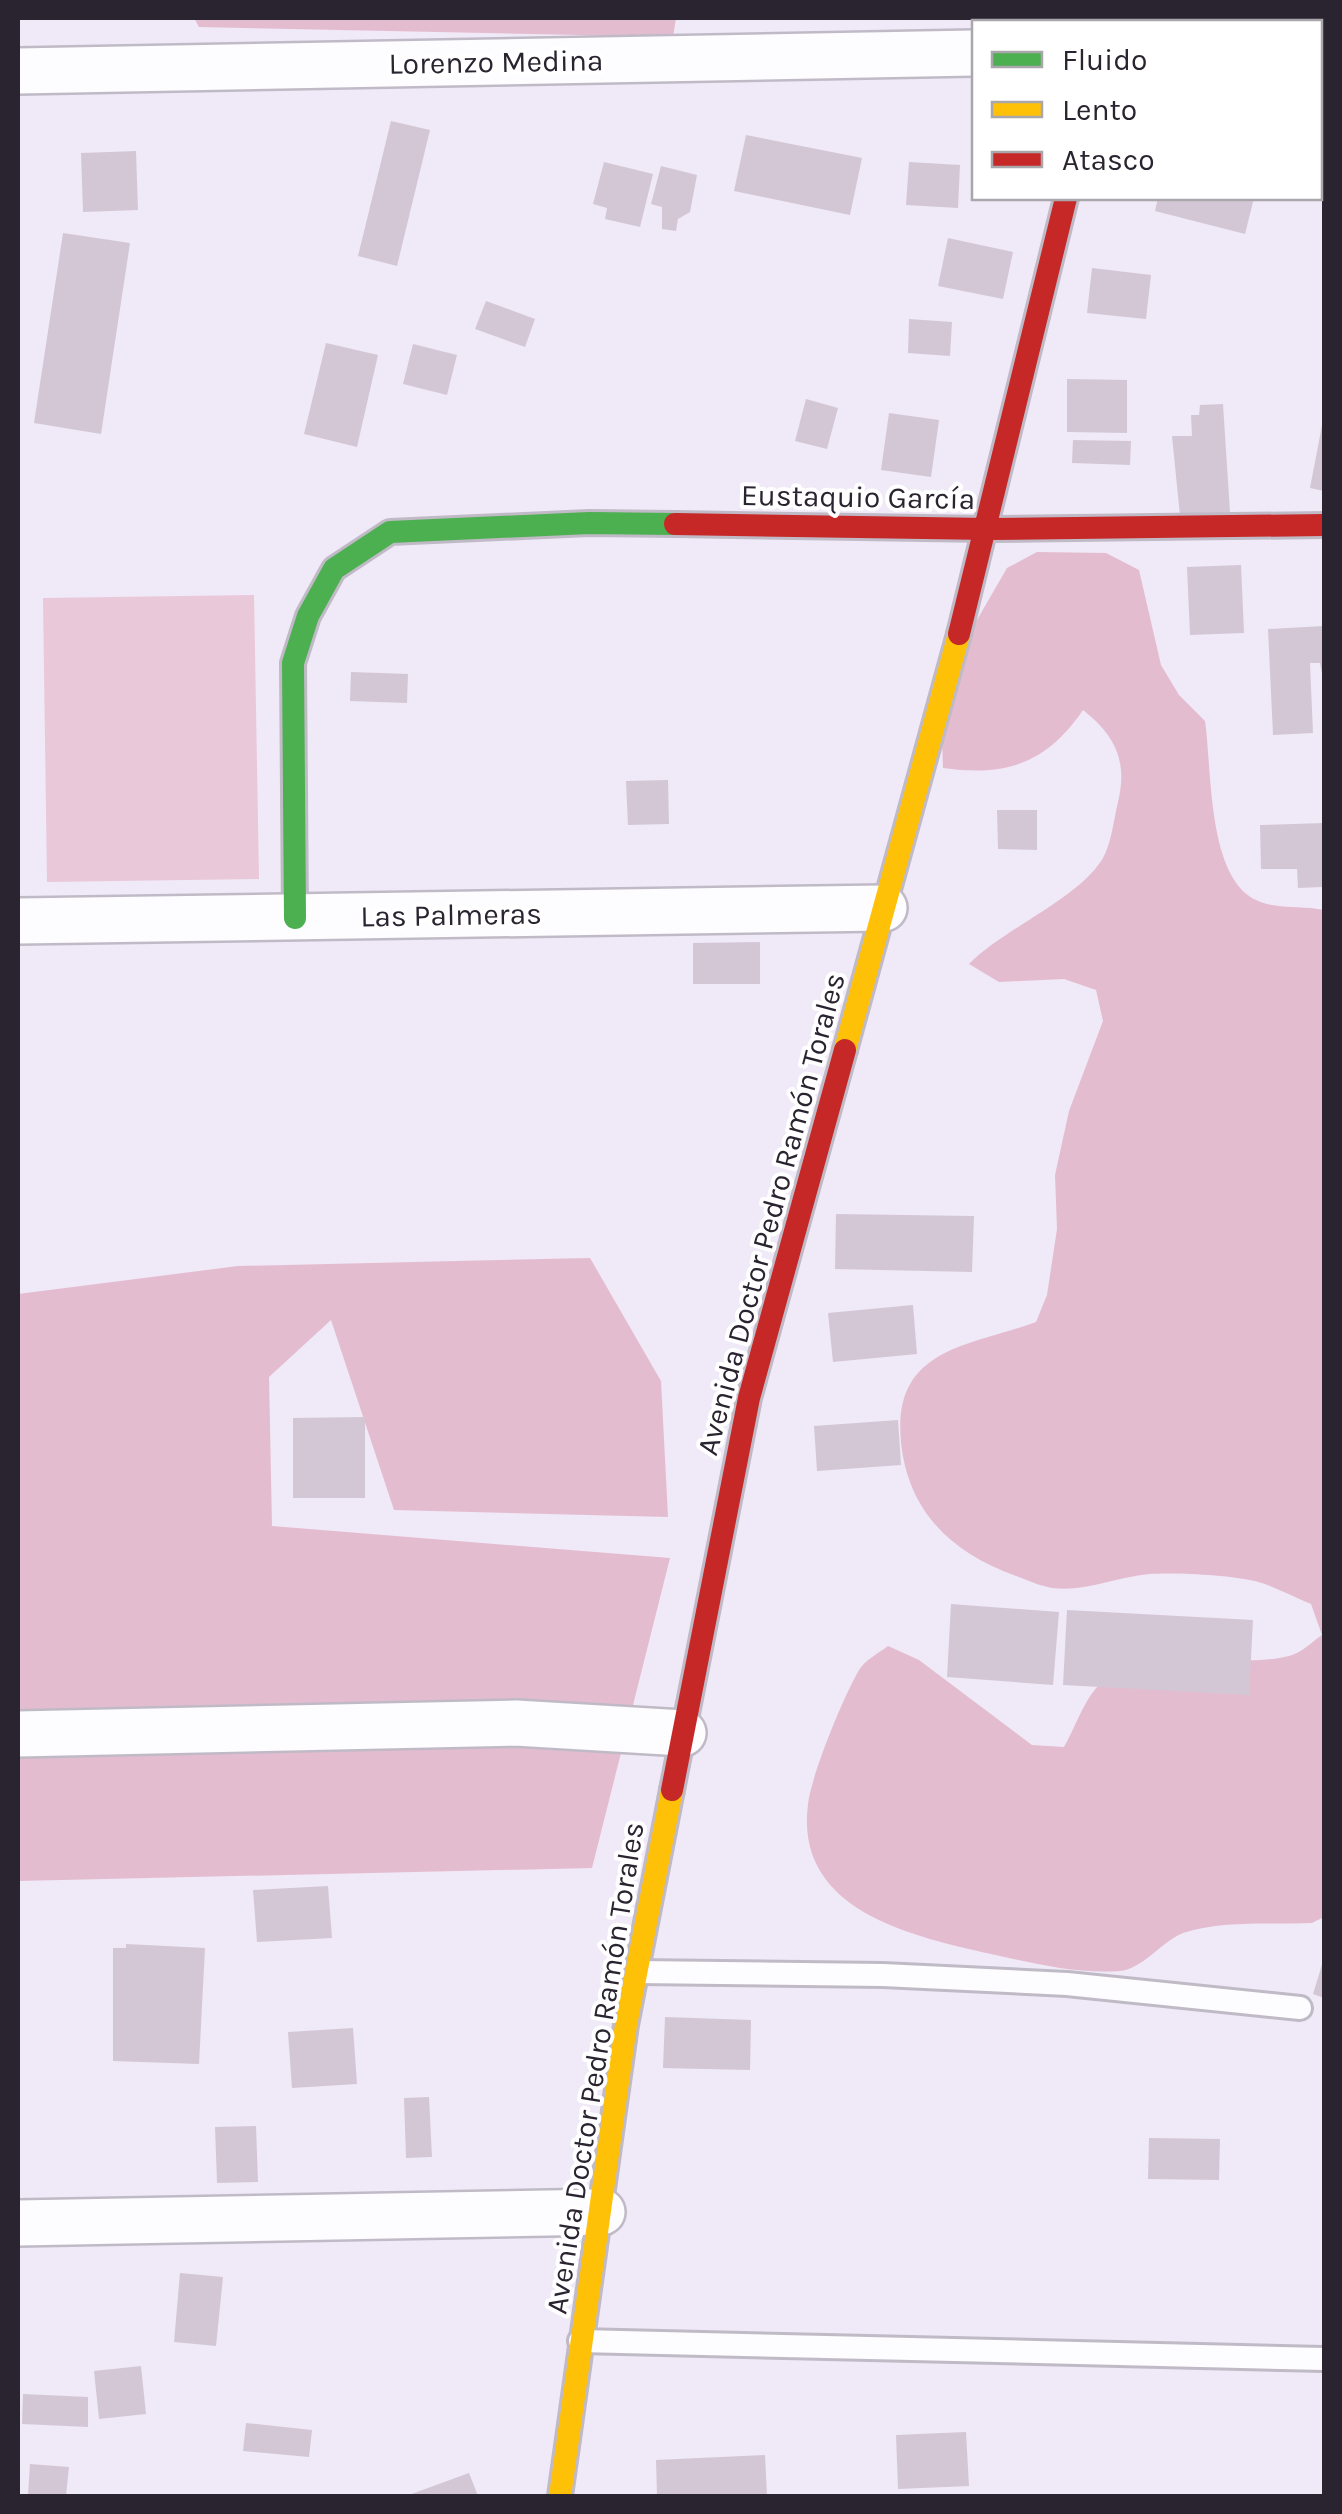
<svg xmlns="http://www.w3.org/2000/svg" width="1342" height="2514" viewBox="0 0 1342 2514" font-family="Karla,sans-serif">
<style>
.green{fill:#e9c8d9}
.forest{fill:#e4bcd0}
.building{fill:#d4c7d5}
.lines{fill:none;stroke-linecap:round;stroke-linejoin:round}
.lane-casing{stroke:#c0bac6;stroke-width:28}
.street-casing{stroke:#c0bac6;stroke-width:50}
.fast-casing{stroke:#c0bac6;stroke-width:28}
.slow-casing{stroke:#c0bac6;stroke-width:28}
.jam-casing{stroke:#c0bac6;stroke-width:28}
.lane{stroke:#fdfcfe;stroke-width:22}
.street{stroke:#fdfcfe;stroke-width:45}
.fast{stroke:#4caf50;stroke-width:22}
.slow{stroke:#ffc107;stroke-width:22}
.jam{stroke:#c62828;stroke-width:22}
.labels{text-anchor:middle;stroke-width:8;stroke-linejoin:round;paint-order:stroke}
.street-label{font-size:30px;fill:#2a2430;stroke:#fff}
</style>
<rect width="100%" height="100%" fill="#f0e9f7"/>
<!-- green -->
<path class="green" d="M254,595L259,879L47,882L43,598Z"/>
<!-- forest -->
<path class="forest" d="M194,18H676L673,37L199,27Z
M1037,552L1106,553L1139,570L1161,665L1179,695L1205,721C1212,768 1207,877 1256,900C1276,910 1303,905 1324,910V1917L1312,1923C1271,1925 1223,1920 1183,1933C1162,1941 1142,1970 1119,1971C1076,1974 1033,1963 991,1954C912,1936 794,1911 808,1804C812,1773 843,1698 859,1670C865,1660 879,1653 888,1646L919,1660L1032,1745L1064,1747C1075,1728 1084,1700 1099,1685C1148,1637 1229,1671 1289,1656C1301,1653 1312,1642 1322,1635L1311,1604C1293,1597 1274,1586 1255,1581C1230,1575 1175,1572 1149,1574C1116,1577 1086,1592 1052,1588C1040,1586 1027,1580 1016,1576C952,1553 908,1512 901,1442C892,1348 967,1347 1036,1322L1047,1295L1057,1229L1055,1175L1069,1111L1103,1021L1096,990L1064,979L999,982L969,964C1004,928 1085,896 1105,854C1112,839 1114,818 1118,802C1128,761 1115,735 1083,710C1047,763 1006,777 943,768L940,684L1007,568Z
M590,1258L661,1381L668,1517L394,1510L331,1320L269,1377L272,1526L670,1558L592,1868L18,1881V1294L238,1266Z"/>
<!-- building -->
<path class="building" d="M391,121L430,130L397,266L358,256Z
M746,135L862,158L850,215L734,191Z
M136,151L138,210L83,212L81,153Z
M604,162L653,174L640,227L605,219L607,208L593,204Z
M909,162L960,165L958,208L906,205Z
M661,166L697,175L690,212L678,219L676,231L662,229V207L651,204Z
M1158,198H1254L1245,234L1155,211Z
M63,233L130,243L101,434L34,423Z
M948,238L1013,252L1003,299L938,286Z
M1092,268L1151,275L1146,319L1087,313Z
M486,301L535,319L525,347L475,329Z
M909,319L952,322L950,356L908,353Z
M326,343L378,355L357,447L304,434Z
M413,344L457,355L447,395L403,384Z
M1067,379L1127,380V433L1067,432Z
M806,399L838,408L827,449L795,441Z
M1223,404L1230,512L1180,516L1172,436H1192L1191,415H1199L1200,405Z
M889,413L939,420L931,477L881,470Z
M1323,420H1324V491L1310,488Z
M1073,440L1131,441L1130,465L1072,463Z
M1241,565L1244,633L1190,635L1187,567Z
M1323,626L1324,684L1320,663H1310L1313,733L1273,735L1268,629Z
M351,672L408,674L407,703L350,701Z
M668,780L669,824L628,825L626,781Z
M997,810H1037V850L998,849Z
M1324,823L1322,887L1298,888L1297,869H1261L1260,825Z
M760,942V984H693V943Z
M836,1214L974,1216L972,1272L835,1269Z
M913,1305L917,1354L833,1362L828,1313Z
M365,1417V1498H293V1418Z
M898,1420L901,1465L817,1471L814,1426Z
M951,1604L1059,1612L1053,1685L947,1677Z
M1067,1610L1253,1620L1249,1695L1063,1685Z
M328,1886L332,1938L257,1942L253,1890Z
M126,1944L205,1948L199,2064L113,2061V1948H126Z
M1324,1958V1998L1313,1994Z
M665,2017L751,2020L750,2070L663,2068Z
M353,2028L357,2084L292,2088L288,2032Z
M429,2097L432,2157L406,2158L404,2098Z
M256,2126L258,2182L217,2183L215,2127Z
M1149,2138L1220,2139L1219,2180L1148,2179Z
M180,2273L223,2277L216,2346L174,2342Z
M141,2366L146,2414L99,2419L94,2371Z
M23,2394L88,2397V2427L22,2424Z
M246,2423L312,2430L309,2457L243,2451Z
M966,2432L969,2486L898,2489L896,2435Z
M765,2455L767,2496H657L656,2460Z
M30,2464L69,2467L66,2496H28Z
M469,2473L478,2496H406Z"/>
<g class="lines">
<!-- lane casing -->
<g class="lane-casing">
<path id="lane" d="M637,1972L883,1975L1067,1984L1300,2008
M580,2341L1324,2359"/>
</g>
<!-- street casing -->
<g class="street-casing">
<path id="street" d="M18,71L974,53
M18,921L884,908
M18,1734L516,1723L683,1733
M18,2223L602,2212"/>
</g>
<!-- fast casing -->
<g class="fast-casing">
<path id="fast" d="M295,918L293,663L308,616L334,569L390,532L589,523L675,524"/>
</g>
<!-- slow casing -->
<g class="slow-casing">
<path id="slow" d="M845,1050L959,634
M560,2496L626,2025L672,1790"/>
</g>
<!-- jam casing -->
<g class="jam-casing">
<path id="jam" d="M1106,22L1108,18
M675,524L988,529L1324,525
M959,634L1066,198
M672,1790L749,1398L845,1050"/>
</g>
<!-- lane -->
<use href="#lane" class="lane"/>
<!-- street -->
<use href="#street" class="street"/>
<!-- fast -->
<use href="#fast" class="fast"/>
<!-- slow -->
<use href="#slow" class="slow"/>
<!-- jam -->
<use href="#jam" class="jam"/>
</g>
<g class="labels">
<!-- street labels -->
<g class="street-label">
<text transform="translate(496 62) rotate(-1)" y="10">Lorenzo Medina</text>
<text transform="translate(858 497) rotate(1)" y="10">Eustaquio García</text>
<text transform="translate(451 915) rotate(-1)" y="10">Las Palmeras</text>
<text transform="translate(771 1214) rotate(-75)" y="10">Avenida Doctor Pedro Ramón Torales</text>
<text transform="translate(595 2068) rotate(-81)" y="10">Avenida Doctor Pedro Ramón Torales</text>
</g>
</g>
<!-- border -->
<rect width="1342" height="2514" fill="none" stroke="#2a2430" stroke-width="40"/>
<!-- legend -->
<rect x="972" y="20" width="350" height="180" fill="#ffffff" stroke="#aaa7ac" stroke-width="2.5"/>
<rect x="992" y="52" width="50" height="15" fill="#4caf50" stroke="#aaa7ac" stroke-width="2.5"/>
<text x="1062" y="70" font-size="30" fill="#2a2430">Fluido</text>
<rect x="992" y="102" width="50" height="15" fill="#ffc107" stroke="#aaa7ac" stroke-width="2.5"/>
<text x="1062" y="120" font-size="30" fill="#2a2430">Lento</text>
<rect x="992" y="152" width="50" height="15" fill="#c62828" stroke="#aaa7ac" stroke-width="2.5"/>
<text x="1062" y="170" font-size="30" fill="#2a2430">Atasco</text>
</svg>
